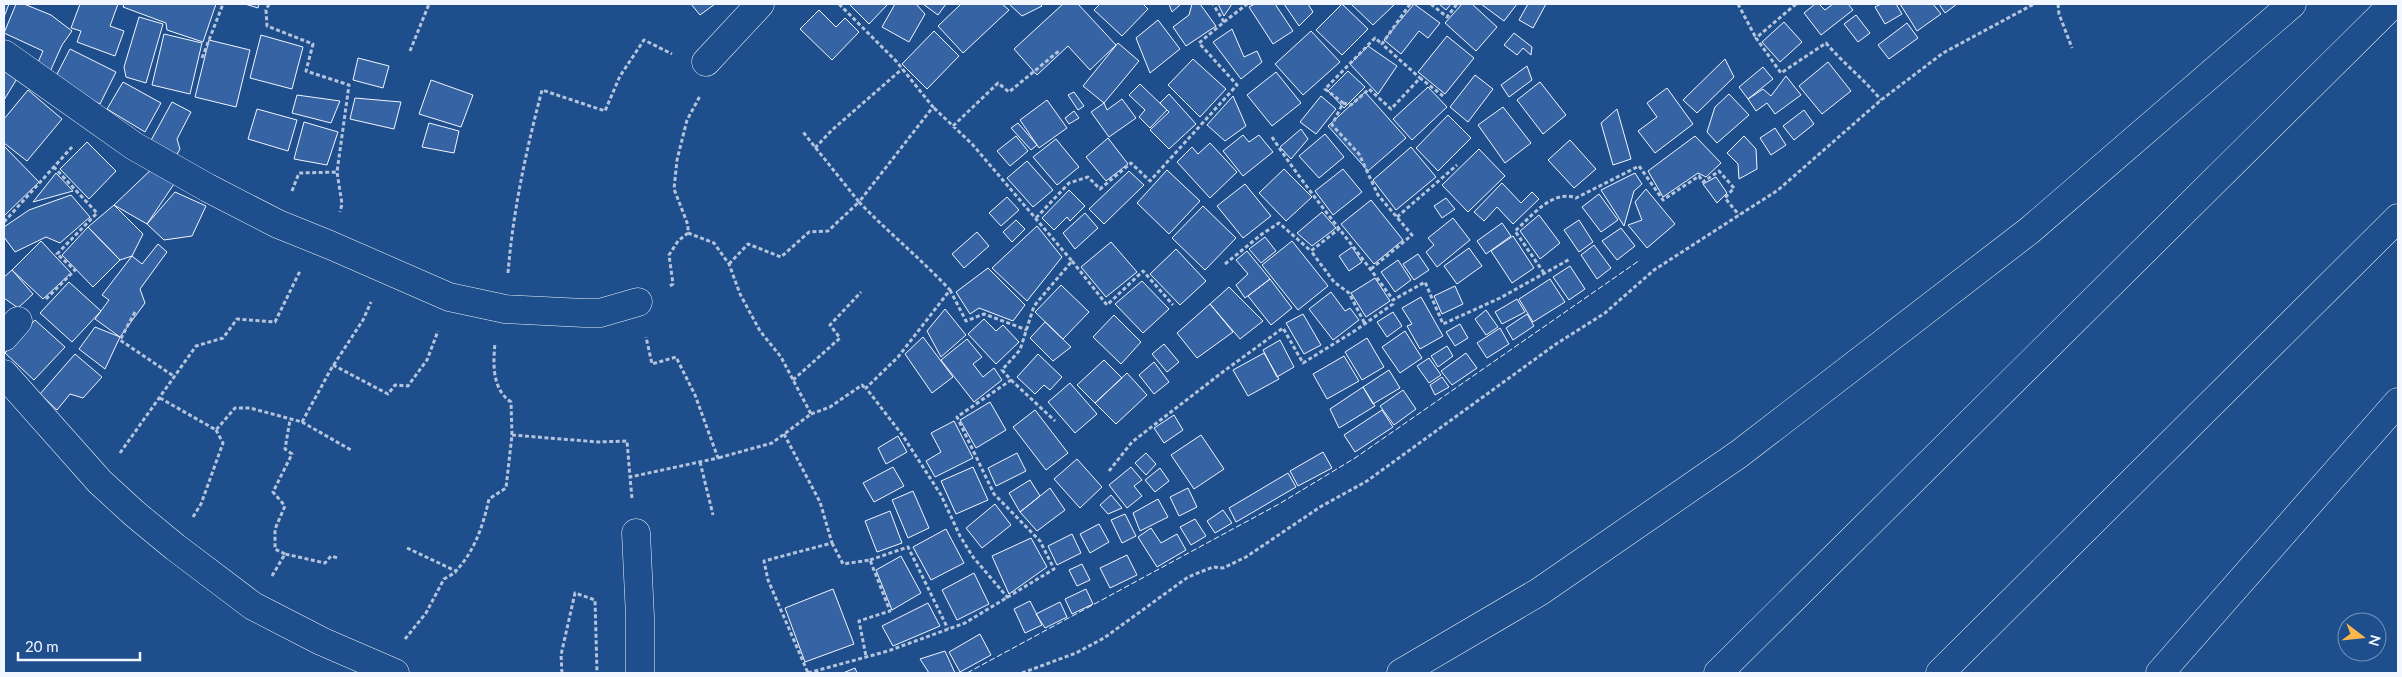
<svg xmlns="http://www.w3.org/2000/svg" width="2402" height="677" viewBox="0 0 2402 677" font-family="Lato,sans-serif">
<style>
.building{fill:#3563a3;stroke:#f2f6ff}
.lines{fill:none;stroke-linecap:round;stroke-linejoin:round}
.minor-casing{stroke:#f2f6ff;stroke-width:29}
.motorway-casing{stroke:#f2f6ff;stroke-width:29}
.path{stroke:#b3c4dc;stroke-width:3;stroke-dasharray:4 2.5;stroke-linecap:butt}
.minor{stroke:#1f4e8c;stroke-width:28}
.motorway{stroke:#1f4e8c;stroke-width:28}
.fence{stroke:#f2f6ff;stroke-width:1;stroke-dasharray:6 2.5;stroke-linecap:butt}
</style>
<rect width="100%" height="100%" fill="#1f4e8c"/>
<!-- building -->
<path class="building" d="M4,4H9L4,17Z
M16,4H24L51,15L72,31L62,45L49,74L35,69L43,51L4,33Z
M80,4H118L110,26L124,31L115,56L77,42L81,31L71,28Z
M124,4H216L203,42L167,30L166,23L123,7Z
M245,4H259L258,8Z
M691,4H715L700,15Z
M849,4H888L869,24Z
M895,4H916L925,14L909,42L882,27Z
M923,4H946L938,15Z
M961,4H1002L1009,10L963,53L938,26Z
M1009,4H1040L1042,6L1022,16Z
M1063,4H1078L1116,45L1090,70L1068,46L1037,75L1014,49Z
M1100,4H1143L1148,9L1122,36L1094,10Z
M1169,4H1181L1172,12Z
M1192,4H1200L1216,26L1186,46L1173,27L1189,15Z
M1218,4H1232L1224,16Z
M1255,4H1275L1293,31L1273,44L1249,7Z
M1284,4H1308L1313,12L1299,26Z
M1342,4L1368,29L1342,55L1316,30Z
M1351,4H1395L1373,25Z
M1414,4L1440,23L1428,38L1419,31L1401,54L1384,40Z
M1439,4H1451L1446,10Z
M1462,4H1472L1497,27L1476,51L1445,23Z
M1481,4H1517L1504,21Z
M1528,4H1546L1533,28L1519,20Z
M1815,4H1819L1825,10L1833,4H1848L1853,10L1821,35L1804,13Z
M1881,4H1896L1902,14L1885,24L1875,7Z
M1900,4H1933L1941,14L1917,31Z
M1939,4H1957L1945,13Z
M819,10L836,27L845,18L859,32L832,60L800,29Z
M1856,15L1870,33L1858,42L1844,24Z
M139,17L163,24L146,83L126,77L124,67Z
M1158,20L1180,49L1150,73L1136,38Z
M1784,22L1802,42L1780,62L1762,42Z
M1907,23L1918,38L1889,59L1878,45Z
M1232,29L1244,57L1257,51L1262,62L1241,79L1213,42Z
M934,31L959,56L927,89L902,64Z
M1311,31L1340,62L1303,95L1275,64Z
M1514,33L1532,47L1531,55L1523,48L1517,55L1504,45Z
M164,34L202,43L190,94L152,85Z
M261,35L303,47L292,89L250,78Z
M1447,36L1474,58L1445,94L1418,72Z
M209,40L250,50L236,107L195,97Z
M1118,43L1139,61L1104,103L1083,86Z
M1368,46L1397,66L1378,94L1350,64Z
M70,49L116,72L100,104L54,80Z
M358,58L389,66L383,88L353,80Z
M1193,59L1226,89L1200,117L1168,85Z
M1725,59L1734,77L1697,113L1683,100Z
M1828,62L1851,91L1822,114L1799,86Z
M1527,66L1532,80L1509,97L1501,85Z
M1763,67L1773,79L1748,99L1739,87Z
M4,68L18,77L4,100Z
M1348,71L1365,87L1344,108L1328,91Z
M1276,72L1301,103L1272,126L1247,95Z
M1475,75L1493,89L1468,122L1450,107Z
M1786,76L1801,95L1775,114L1767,103L1756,111L1748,99L1763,89L1771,96Z
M431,80L473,95L461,127L419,114Z
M123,82L161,103L145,132L107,109Z
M1540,82L1566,115L1543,134L1517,100Z
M1140,84L1167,110L1150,128L1139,117L1145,110L1129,95Z
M1428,87L1447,107L1412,140L1393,119Z
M1667,88L1693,124L1655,153L1638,131L1657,117L1647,103Z
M28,90L62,119L27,161L4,143V119Z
M1074,92L1084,106L1078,110L1068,95Z
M1365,92L1406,138L1368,171L1328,126Z
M1169,94L1196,124L1169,149L1150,130L1169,112L1160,103Z
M1729,94L1749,115L1717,143L1707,132L1715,107Z
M297,95L340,101L331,123L292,113Z
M1233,96L1246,126L1225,141L1207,125Z
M1321,96L1336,109L1316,134L1300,122Z
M355,98L401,102L394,129L350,119Z
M1122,99L1136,118L1109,137L1091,112L1104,103L1107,110Z
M1047,100L1067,128L1039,148L1020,120Z
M172,102L191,112L177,139L180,149L175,158L149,144Z
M1503,107L1531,143L1505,163L1478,125Z
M257,109L297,120L288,151L248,139Z
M1617,109L1631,159L1613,165L1601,123Z
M1804,110L1814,124L1794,140L1783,126Z
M1074,111L1079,118L1069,124L1065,118Z
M1448,115L1471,138L1438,171L1416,148Z
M304,122L338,132L327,165L294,159Z
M429,123L459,131L454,153L422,147Z
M1018,123L1037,145L1031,150L1011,128Z
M1775,128L1786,145L1771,155L1760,138Z
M1301,129L1308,139L1291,159L1280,147Z
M1325,134L1344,157L1319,178L1299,156Z
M1243,135L1249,142L1259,135L1273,152L1243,176L1223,151Z
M1016,136L1028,151L1010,166L997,151Z
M1695,136L1721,163L1706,177L1698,173L1663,197L1648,171Z
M1744,136L1756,149L1757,169L1739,179L1738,164L1727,153Z
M1108,138L1128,164L1106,181L1086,157Z
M1056,139L1079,167L1057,185L1033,157Z
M1570,140L1596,169L1574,188L1548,160Z
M87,142L116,171L89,199L60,169Z
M1210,143L1237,172L1210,198L1177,162L1192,147L1198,154Z
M4,146L39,182L4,216Z
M1411,147L1436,177L1396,210L1373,180Z
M1479,149L1505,176L1468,212L1442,185Z
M1027,161L1053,190L1033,207L1007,178Z
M156,165L174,184L147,224L114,205Z
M1284,169L1312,197L1286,221L1259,193Z
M1343,169L1362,192L1333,215L1315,191Z
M1167,170L1200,201L1169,234L1137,203Z
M1129,171L1144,185L1104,224L1089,209Z
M56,173L73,191L33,202Z
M1635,173L1642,184L1634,191L1624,226L1601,190Z
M1716,177L1727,193L1717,203L1703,184Z
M1502,183L1521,203L1532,192L1539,199L1513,224L1497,207L1484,221L1474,212Z
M1245,184L1271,216L1243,238L1217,206Z
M1646,189L1675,224L1647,248L1628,225L1642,220L1635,202Z
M1069,190L1085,206L1070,221L1067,217L1054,230L1042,218Z
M175,192L206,206L192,236L164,240L147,224Z
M1599,194L1618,220L1601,232L1582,207Z
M71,195L90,217L60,243L46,237L15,252L4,237V227L29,210Z
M1007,197L1019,210L1001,226L989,213Z
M1446,198L1455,209L1442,218L1434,206Z
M1371,200L1403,240L1374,264L1341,224Z
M114,205L143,234L132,256L120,260L88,227Z
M1203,206L1236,238L1205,270L1172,238Z
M1322,212L1336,228L1312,246L1297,233Z
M1085,213L1098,228L1075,249L1063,233Z
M1539,215L1560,243L1540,259L1520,231Z
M1453,218L1470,240L1437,267L1426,252L1434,245L1428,238Z
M1016,220L1025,229L1012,242L1003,232Z
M1579,220L1593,242L1579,252L1564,230Z
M1502,223L1511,236L1486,254L1477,241Z
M1037,226L1062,257L1027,301L992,268Z
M88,227L120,260L93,287L62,255Z
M1621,228L1635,246L1617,260L1602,241Z
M977,232L989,246L964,268L952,254Z
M1513,236L1534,268L1512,283L1491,251Z
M1265,237L1276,251L1261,263L1249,249Z
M41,241L71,273L43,299L12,270Z
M1292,241L1328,286L1298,310L1262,265Z
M1111,242L1137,272L1106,297L1081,267Z
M158,244L167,252L140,289L145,303L120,337L95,319L109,300L102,295L132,256L142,264Z
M1594,245L1611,268L1597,279L1581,255Z
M1352,247L1362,262L1349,271L1339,256Z
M1469,248L1482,266L1457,284L1444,266Z
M1176,249L1206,281L1180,305L1150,274Z
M1247,251L1270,279L1245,298L1236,285L1248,274L1236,260Z
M1418,254L1429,270L1414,280L1403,264Z
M1398,260L1411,280L1395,292L1381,272Z
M1570,266L1585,289L1569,300L1553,277Z
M988,268L1025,305L1013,321L979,308L970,314L956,292Z
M12,270L33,294L18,308L4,298V277Z
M1375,278L1390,301L1366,317L1351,293Z
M1270,279L1292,308L1271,325L1248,296Z
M1550,279L1565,302L1533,322L1519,299Z
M1142,281L1169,309L1143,333L1115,304Z
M69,282L101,311L72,342L40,313Z
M1061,285L1089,312L1063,339L1035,312Z
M1455,286L1463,304L1442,314L1434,296Z
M1229,287L1263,321L1240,339L1210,304Z
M1331,292L1345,311L1350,308L1359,320L1333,340L1309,309Z
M1421,297L1443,336L1420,349L1407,326L1412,324L1402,308Z
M1517,299L1525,312L1502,324L1495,312Z
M1210,304L1233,332L1197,358L1177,333Z
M945,309L966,335L941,357L927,331Z
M1486,310L1498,327L1486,335L1475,319Z
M1393,312L1402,326L1387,337L1377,322Z
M1303,314L1321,345L1304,354L1286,323Z
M1527,314L1534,326L1513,340L1506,328Z
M1114,315L1141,342L1121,364L1093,337Z
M984,319L996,331L1003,325L1019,342L996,364L968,334Z
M35,320L65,347L34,380L5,353Z
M1045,322L1071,347L1053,361L1030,338Z
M1460,324L1468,338L1455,346L1446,332Z
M95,327L120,337L105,369L79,349Z
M1500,328L1509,344L1487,358L1477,343Z
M1405,331L1422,358L1400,373L1382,347Z
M923,337L953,377L932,393L905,354Z
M1367,338L1384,367L1362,380L1345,352Z
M967,339L982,357L973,364L983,377L994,368L1002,380L974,402L941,360Z
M1280,340L1294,367L1277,377L1263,350Z
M1164,344L1179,362L1167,372L1152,354Z
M1447,346L1453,356L1438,367L1431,356Z
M1264,353L1279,379L1248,396L1233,370Z
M1466,353L1477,368L1452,385L1441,371Z
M75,354L102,377L83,398L70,394L57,410L40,394Z
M1038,354L1062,377L1050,390L1044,385L1035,394L1017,377Z
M1344,356L1359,381L1327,399L1313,374Z
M1429,358L1441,375L1429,383L1417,366Z
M1104,360L1122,378L1095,403L1077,385Z
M1154,362L1169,382L1154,394L1139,375Z
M1389,370L1400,388L1373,404L1363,387Z
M1127,373L1147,395L1116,424L1095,403Z
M1442,377L1449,387L1435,395L1430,385Z
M1070,383L1097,414L1075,433L1048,402Z
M1363,387L1375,406L1339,428L1330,409Z
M1403,390L1416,409L1394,425L1380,406Z
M990,402L1006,430L976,448L960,420Z
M1035,410L1068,453L1046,470L1013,427Z
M1382,410L1393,427L1355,452L1344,435Z
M1174,415L1183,430L1164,443L1154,428Z
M954,421L973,458L935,477L926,461L941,452L931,433Z
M1201,435L1224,469L1194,489L1171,455Z
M898,436L907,452L886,464L878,448Z
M1323,452L1332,468L1298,486L1290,471Z
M1017,453L1026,471L996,486L988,468Z
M1146,453L1156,464L1146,475L1135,463Z
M1077,459L1102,487L1080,508L1054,479Z
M893,467L904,486L874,502L863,483Z
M973,467L988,500L956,514L941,481Z
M1131,467L1142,480L1134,486L1142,496L1127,508L1109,485Z
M1160,468L1169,481L1155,492L1145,480Z
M1288,473L1296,487L1236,522L1229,508Z
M1030,480L1040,496L1020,512L1009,493Z
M1050,488L1065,510L1037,531L1020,512Z
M1188,488L1197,507L1179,516L1170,497Z
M913,491L929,528L908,538L892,500Z
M1111,495L1122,508L1108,514L1100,505Z
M1158,499L1168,517L1140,531L1133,513Z
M995,504L1011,525L982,548L966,528Z
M1223,510L1232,523L1215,533L1207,521Z
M890,511L902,543L877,552L865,521Z
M1125,514L1136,536L1122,543L1111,520Z
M1195,519L1206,536L1191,545L1180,527Z
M1099,524L1109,542L1090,553L1080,534Z
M1151,528L1161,543L1177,534L1186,550L1157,567L1138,537Z
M946,529L964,563L931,580L913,547Z
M1072,534L1081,553L1057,565L1048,546Z
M1031,538L1047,567L1009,594L992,556Z
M1127,555L1137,575L1110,588L1100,568Z
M901,556L921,593L892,610L876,570Z
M1082,564L1090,580L1077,586L1069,570Z
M974,573L989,604L957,620L942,590Z
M833,589L854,644L805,662L785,608Z
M1086,589L1093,604L1072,614L1065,599Z
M1030,601L1042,625L1025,633L1014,609Z
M1060,602L1067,617L1045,628L1036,614Z
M928,603L940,626L893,646L882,626Z
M980,634L991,655L960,672L949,652Z
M945,651L955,673H929L920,659Z
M855,668L857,673H843Z"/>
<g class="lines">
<!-- minor casing -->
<g class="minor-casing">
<path id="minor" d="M4,54L134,146L208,188L278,224L330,245L449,297L505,309L584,313H600L638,302
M706,62L760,4
M4,337L18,321
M4,374L100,482L135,514L175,547L253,606L321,641L395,673
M636,533L640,617V673"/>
</g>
<!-- motorway casing -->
<g class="motorway-casing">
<path id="motorway" d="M1401,673L1539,592L1739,454L2030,230L2292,4
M1718,673L2393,4
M1940,673L2398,218
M2160,673L2398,402"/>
</g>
<!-- path -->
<path class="path" d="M269,4L266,10L267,26L313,44L306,71L349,85L337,172L342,204L340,212
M839,4L896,61L933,107L859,202C889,233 921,259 950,290L898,357L866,388L903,436L941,495L960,536L973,557L1008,598
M1410,4L1382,44L1420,78
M1431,4L1447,17L1457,4
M1738,4L1756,38
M1796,4L1756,38L1781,73L1826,43C1844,64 1864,79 1881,100
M2058,4L2059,14L2072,48
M1224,22L1247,4
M410,51L429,4
M202,58L223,4
M1343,103L1351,105L1369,89L1391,109L1420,78L1443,96
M953,126L998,83L1009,92L1060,50
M1272,137C1309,194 1354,245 1393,300L1425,282L1443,324L1500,298L1570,259
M815,148L832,130L902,69
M292,191L299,173L337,172
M1397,217L1457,165
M1036,218L1069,183L1088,177L1100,189L1131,163L1150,181L1237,85L1199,43L1224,22L1213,4
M4,222L72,147
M1340,228L1311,251L1334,282L1349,293L1365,324
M688,233L714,243L729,264L740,294L760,331L781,357L811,414L772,443L718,458
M1072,261L1107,305L1143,271L1173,305
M729,264L748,244L781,257L809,232L828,231L859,202L803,132
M1225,264L1262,234L1279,223L1311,251
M1371,269L1412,235L1378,195L1359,154L1332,125L1343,103L1325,89L1375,38L1382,44
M508,273C513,211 526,151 542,90L605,111L620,76L644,40L672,54
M1544,273L1515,231C1531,217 1552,189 1576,198L1639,166L1663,200L1699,176L1703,182L1719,171L1734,188L1725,198L1739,215
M670,286L673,284L669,255L678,241L688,233V225L674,189L677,160L687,120L700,96
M950,290L966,321L984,314L1027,330
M46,299L75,270L57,254L97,213L53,166
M135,312L120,340L175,377
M333,365L388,394L395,385L408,386L427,360L438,331
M793,380L840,338L830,325L861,292
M1011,380L1055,421
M160,398L216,430L235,408H250L302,422L331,369L363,320L371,302
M811,414L830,407L862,385L865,388
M302,422L351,450
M784,434L820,502L832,543L764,561L768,580L808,673
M512,435L598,442L627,441L630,477
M120,453L196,346L223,338L237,319L275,322L300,271
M700,462L713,515
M1109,471L1132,442L1224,371L1283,328L1303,363L1356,330L1393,304V300
M632,498L630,477L718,458L695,395L676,357L652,364L646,337
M193,517L201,504L223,443L216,430
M832,543L843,564L870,560L890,611L859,621L866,656
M407,548L456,571C475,550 483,526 489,499L506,488L512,435L511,402C492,389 493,365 495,343
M285,554L275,549V529L285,506L273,492L292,454L285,449L290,420
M870,560L908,547L948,629
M272,576L285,554L325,563L331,556L338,558
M405,639L426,613L444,579L456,572
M562,673L561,655L575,593L595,600L597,673
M808,673L888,651L965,623L1054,569L1040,541L994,494L957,417L1011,380L1002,370L1020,350L1034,306L1072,261L972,144L933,107
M1022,673L1076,653L1104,638L1188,577L1213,567L1223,568L1246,557L1320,507L1367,481L1556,344L1605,313L1654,270L1778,190L1881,100L1943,53L2034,4"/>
<!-- minor -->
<use href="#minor" class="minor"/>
<!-- motorway -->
<use href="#motorway" class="motorway"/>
<!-- fence -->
<path class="fence" d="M967,673L1279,504L1355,458L1640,260"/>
</g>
<!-- border -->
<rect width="2402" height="677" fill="none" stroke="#f2f6ff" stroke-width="10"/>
<!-- north arrow -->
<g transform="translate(2362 637) rotate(106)"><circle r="24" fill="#1f4e8c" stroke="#7391ba"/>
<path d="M0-4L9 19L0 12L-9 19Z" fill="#ffb74d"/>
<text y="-8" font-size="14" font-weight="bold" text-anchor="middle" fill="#f2f6ff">N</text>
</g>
<!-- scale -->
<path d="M18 652v8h122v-8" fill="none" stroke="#f2f6ff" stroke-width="2.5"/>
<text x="25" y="652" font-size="15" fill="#f2f6ff" stroke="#1f4e8c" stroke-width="4" paint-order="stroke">20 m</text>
</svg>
